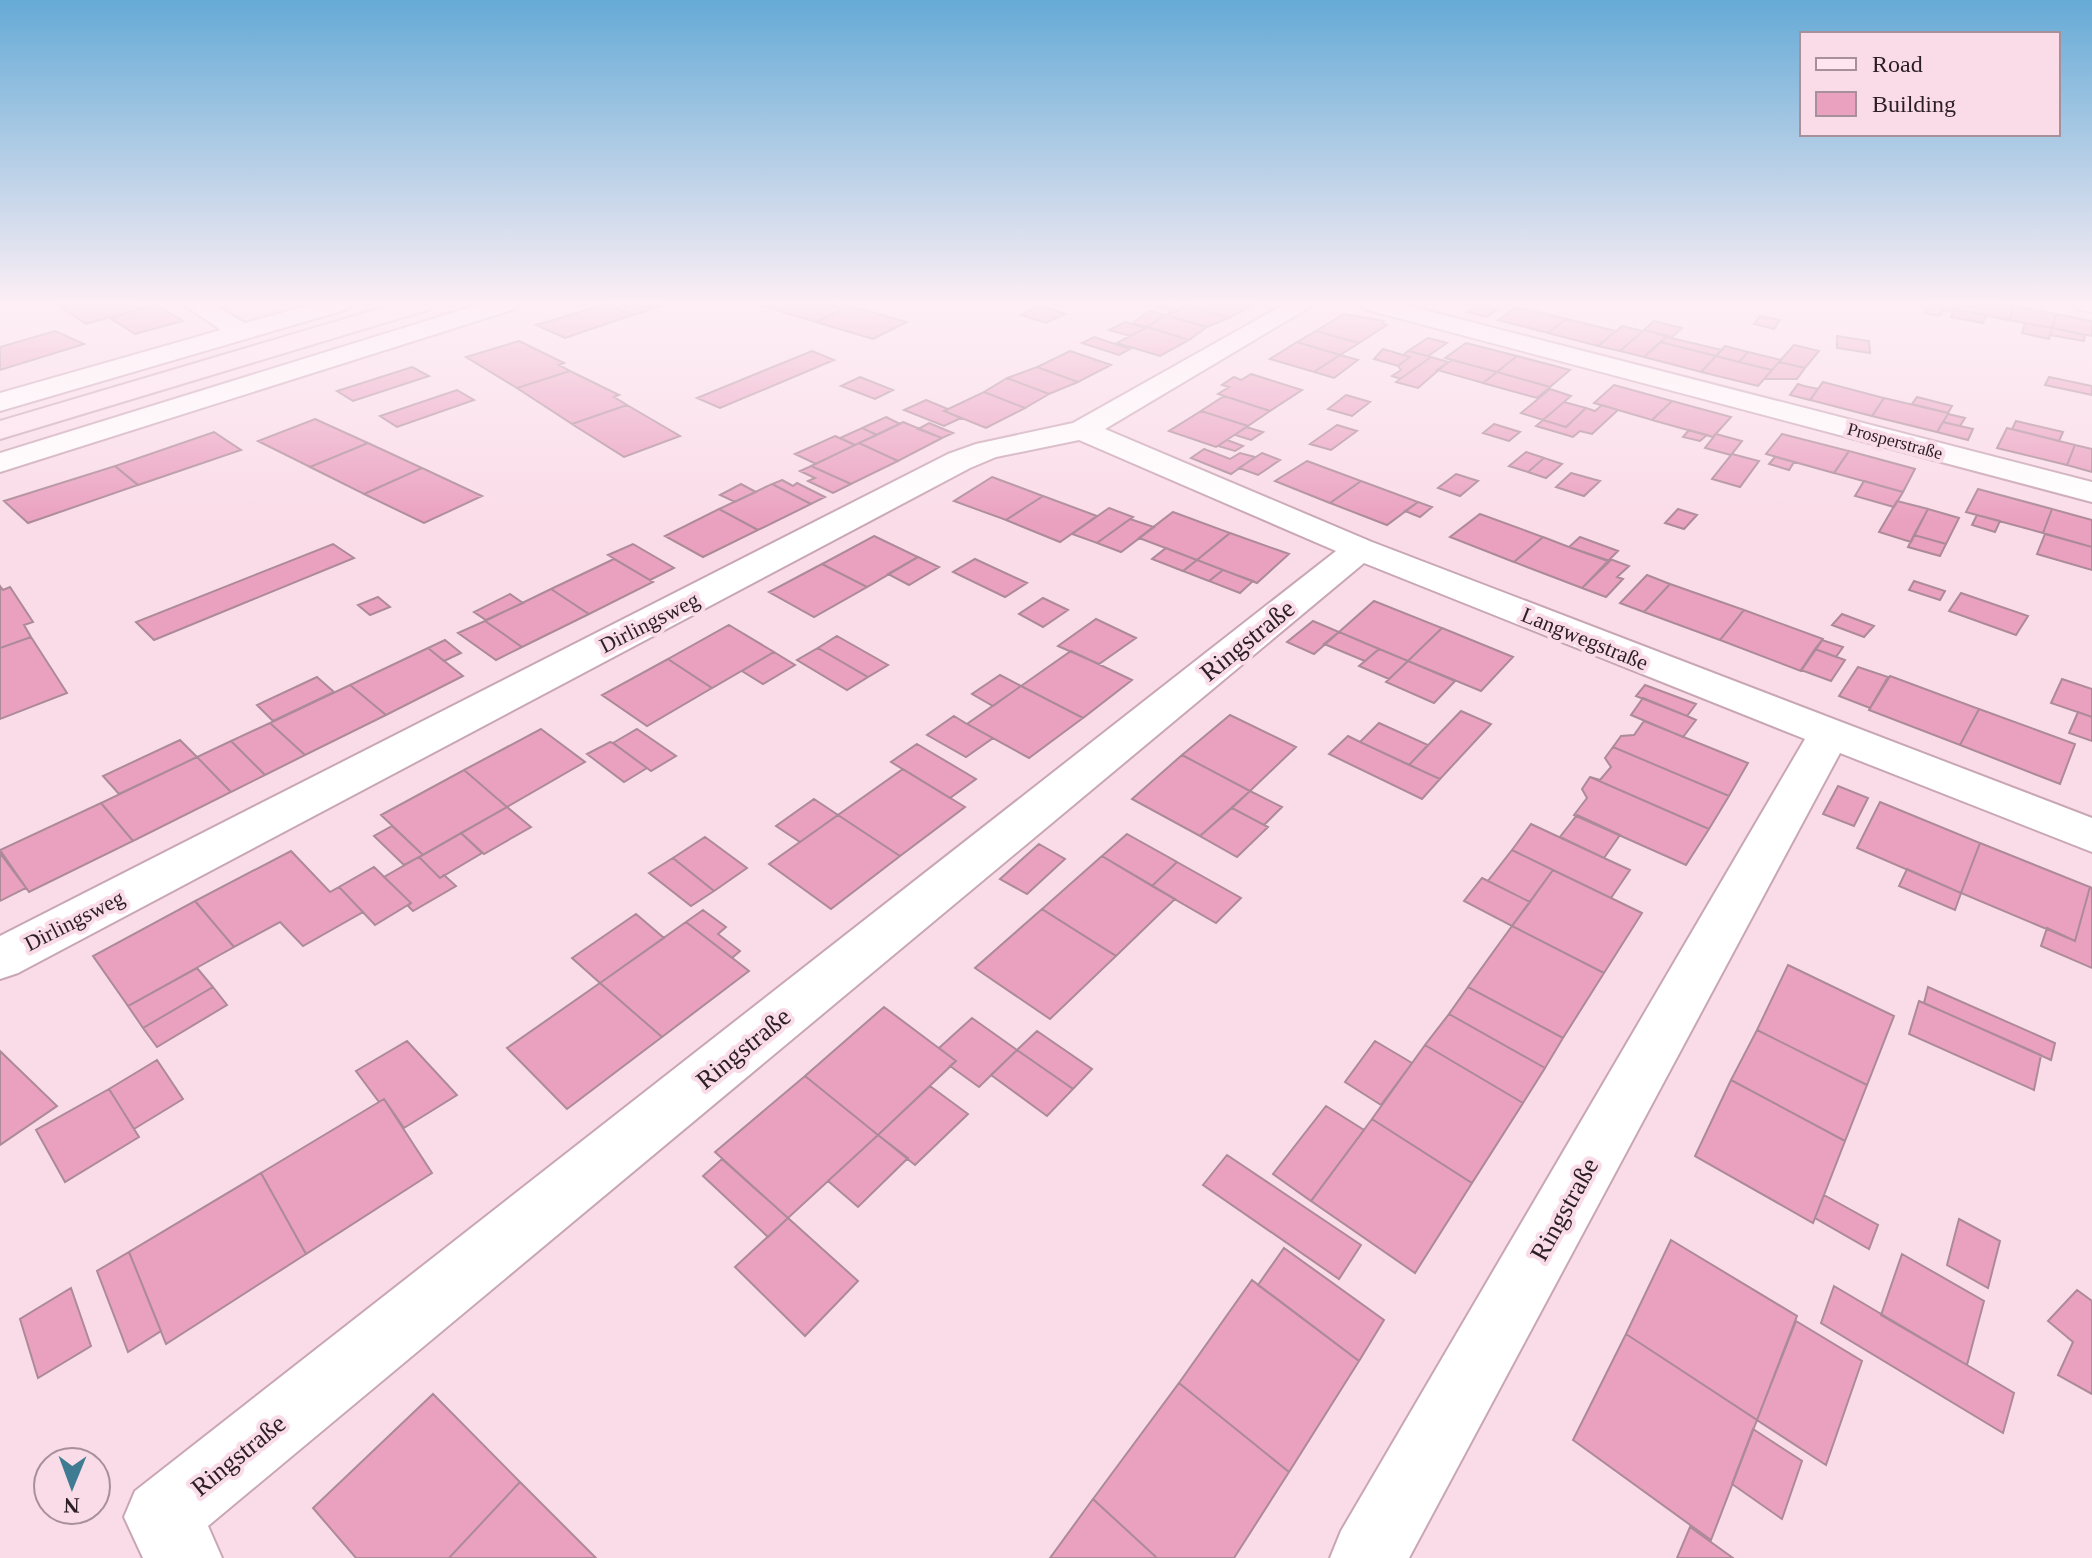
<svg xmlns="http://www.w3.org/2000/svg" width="2092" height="1558" viewBox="0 0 2092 1558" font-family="'Times New Roman',serif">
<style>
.building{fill:#eaa1c0;stroke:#ac8a97;stroke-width:2}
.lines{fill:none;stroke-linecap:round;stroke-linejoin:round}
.street-casing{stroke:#c9a6b4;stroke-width:4}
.secondary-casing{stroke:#c9a6b4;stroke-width:4}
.street{fill:#fff;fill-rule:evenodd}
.secondary{fill:#ffe5f0;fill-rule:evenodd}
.labels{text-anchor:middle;stroke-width:8;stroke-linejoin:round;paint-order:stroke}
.far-street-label{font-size:18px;fill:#2c1f24;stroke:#fadce8}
.street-label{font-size:22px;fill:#2c1f24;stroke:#fadce8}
.near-street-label{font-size:26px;fill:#2c1f24;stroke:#fadce8}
</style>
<rect width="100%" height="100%" fill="#fadce8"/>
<!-- building -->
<path class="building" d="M56,304H137L144,308L86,324Z
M607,304H667L633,315Z
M607,304L633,315L565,338L536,325Z
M843,304L850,306L816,322L759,305Z
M1164,304H1180L1188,306L1176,312L1158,307Z
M1192,304H1255L1229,318L1188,306Z
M1480,304L1498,309L1486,317L1468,312Z
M1928,304H1955V309L1953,312L1943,310L1940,316L1924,313Z
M1955,304H2005L2014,306L2009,320L1953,309Z
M156,305L183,321L135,334L110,318Z
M850,306L907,322L873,339L816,322Z
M1040,306L1065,314L1046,323L1021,315Z
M1188,306L1229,318L1207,327L1165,315Z
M2014,306L2056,314L2052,328L2009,320Z
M1517,307L1566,319L1548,333L1498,320Z
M1955,309L1986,315L1983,323L1951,317Z
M1149,311L1164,315L1147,327L1133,323Z
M1344,314L1384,321L1382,324L1387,325L1359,343L1316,331Z
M2056,314L2092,321V336L2052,328Z
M1165,315L1207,327L1189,340L1147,327Z
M1760,316L1780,320L1774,329L1754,324Z
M1566,319L1616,331L1598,346L1548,333Z
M1654,321L1682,328L1671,338L1644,330Z
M1125,322L1146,328L1130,336L1109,330Z
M2025,323L2052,328L2049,339L2022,333Z
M1622,326L1643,331L1620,351L1598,346Z
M1147,327L1189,340L1160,356L1117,343Z
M2052,328L2085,335L2084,341L2050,335Z
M1644,330L1668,336L1644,357L1620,351Z
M55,331L84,344L0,370V347Z
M1316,331L1359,343L1340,355L1297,342Z
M1837,336L1869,341L1870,353L1837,348Z
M1094,337L1130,349L1119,355L1082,343Z
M1667,337L1671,338L1722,350L1716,356L1660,342Z
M1428,338L1447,343L1428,356L1408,351Z
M519,341L564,363L559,365L570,371L517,388L466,357Z
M1297,342L1340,355L1314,372L1270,359Z
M1660,342L1716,356L1701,372L1644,357Z
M1466,343L1517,356L1497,372L1445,358Z
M1794,345L1819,351L1805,368L1779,362Z
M1725,346L1748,352L1739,362L1716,356Z
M1383,349L1403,355L1410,357L1398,366L1374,359Z
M812,351L834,360L720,408L697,398Z
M1070,351L1111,365L1078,382L1037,367Z
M1408,351L1431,357L1400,379L1392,376L1401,370L1398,366L1410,357L1403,355Z
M1748,352L1781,360L1772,370L1739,362Z
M1340,355L1358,360L1334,378L1314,372Z
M1517,356L1570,370L1550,387L1497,372Z
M1716,356L1739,362L1772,370L1758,386L1701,372Z
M1431,357L1448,362L1418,388L1396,382Z
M1452,360L1497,372L1483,383L1437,370Z
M1779,362L1805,368L1797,379H1764Z
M412,367L429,376L353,401L337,391Z
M1037,367L1078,382L1049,394L1007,378Z
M570,371L619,395L614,397L627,405L572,424L517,388Z
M1497,372L1550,387L1537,398L1483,383Z
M1251,374L1302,390L1270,411L1218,394L1229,387L1222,385L1234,377L1241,380Z
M860,377L893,390L875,399L841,386Z
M2049,377L2092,386V395L2045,385Z
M1007,378L1049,394L1025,408L984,392Z
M1823,382L1884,398L1872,416L1810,400Z
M1798,384L1804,386L1818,389L1810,400L1790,395Z
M1614,385L1672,401L1652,420L1594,403Z
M1550,389L1571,396L1543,420L1521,413Z
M457,390L474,400L397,427L380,416Z
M984,392L1025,408L986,428L944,411Z
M1346,395L1370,402L1352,416L1328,409Z
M1224,396L1270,411L1248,426L1201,411Z
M1917,397L1952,406L1948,413L1912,404Z
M1884,398L1948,413V414L1937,432L1872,416Z
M926,400L948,409L944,411L961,418L944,426L904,410Z
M1672,401L1731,417L1713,437L1652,420Z
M1564,402L1586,408L1566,427L1543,420Z
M627,405L680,436L624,457L572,424Z
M1602,405L1618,410L1592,434L1580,431L1573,437L1536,426L1543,420L1566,427L1586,408L1595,411Z
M1201,411L1248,426L1216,447L1169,431Z
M1948,414L1965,418L1960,426L1943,422Z
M886,417L900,424L877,435L862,428Z
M315,419L368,443L310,467L258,441Z
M2016,421L2063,432L2059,441L2012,429Z
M903,422L942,438L898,461L859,443Z
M1943,422L1960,426L1973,429L1968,440L1937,432Z
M929,423L953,433L942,438L918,429Z
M1494,424L1520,432L1509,441L1483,433Z
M1337,425L1357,431L1331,450L1310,444Z
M1246,427L1263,432L1251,440L1235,435Z
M862,428L877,435L855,445L840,438Z
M2007,428L2075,445L2067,465L1997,448Z
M1689,430L1707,435L1700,441L1683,437Z
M214,432L241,450L138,485L115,466Z
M1716,434L1742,441L1731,455L1705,448Z
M1782,434L1849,451L1834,473L1766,454Z
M835,436L855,445L816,464L795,454Z
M1227,440L1243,446L1235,451L1218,446Z
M368,443L422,468L364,494L310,467Z
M859,443L898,461L851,484L811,466Z
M2075,445L2092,449V472L2067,465Z
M1204,449L1230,459L1240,453L1255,457L1231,474L1191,458Z
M1849,451L1915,469L1903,492L1834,473Z
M1526,452L1544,458L1528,472L1509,466Z
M1262,453L1280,460L1258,475L1239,468Z
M1732,454L1759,461L1740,487L1712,479Z
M1775,457L1794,462L1789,470L1769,464Z
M1544,458L1562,464L1546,478L1528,472Z
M1307,461L1361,481L1330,503L1275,481Z
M115,466L138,485L28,523L4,501Z
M811,466L851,484L833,493L808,481L815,478L800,471Z
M422,468L482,496L424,523L364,494Z
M1571,473L1600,481L1584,496L1556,487Z
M1456,474L1478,481L1460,496L1438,488Z
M992,477L1043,496L1006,520L954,501Z
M782,480L793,486L797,483L825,497L811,504L772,484Z
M1361,481L1418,502L1387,525L1330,503Z
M1864,481L1903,492L1894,507L1855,496Z
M741,484L756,492L735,502L720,495Z
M772,484L811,504L758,530L719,509Z
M1978,489L2052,509L2043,533L1966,512Z
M1043,496L1097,516L1060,542L1006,520Z
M1897,501L1928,509L1911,542L1879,532Z
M1418,502L1432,507L1420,517L1405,511Z
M1109,508L1133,517L1097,543L1072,534Z
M719,509L758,530L703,557L665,536Z
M1678,509L1697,515L1684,529L1665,523Z
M1928,509L1959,518L1946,544L1914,535Z
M2052,509L2092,520V547L2043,533Z
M1173,512L1230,533L1197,560L1139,538Z
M1480,514L1543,537L1514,562L1450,537Z
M1977,515L2000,521L1995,532L1972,525Z
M1130,519L1154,527L1121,552L1097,543Z
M1230,533L1289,554L1257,583L1197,560Z
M2045,534L2092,547V570L2037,554Z
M1914,535L1946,544L1940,556L1908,547Z
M874,536L918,557L867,587L822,564Z
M1543,537L1569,547L1610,561L1582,588L1514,562Z
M1580,537L1618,551L1608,561L1569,547Z
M333,544L354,558L154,640L136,622Z
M633,544L674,568L650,580L608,555Z
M1166,548L1197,560L1183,571L1152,559Z
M918,557L939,567L909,585L888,574Z
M614,559L653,582L589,614L551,589Z
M975,559L1027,583L1005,597L953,572Z
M1610,559L1629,566L1617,577L1623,579L1606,597L1582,588Z
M1197,560L1223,570L1209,581L1183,571Z
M822,564L867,587L814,617L769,592Z
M1223,570L1253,581L1240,593L1209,581Z
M1647,575L1670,584L1644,612L1620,603Z
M1914,581L1945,591L1940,600L1909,590Z
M1670,584L1744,610L1720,640L1644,612Z
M0,586L3,590L10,587L33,622L24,625L31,637L0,648Z
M551,589L589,614L522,647L485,621Z
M1961,593L2028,616L2016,635L1949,611Z
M510,594L523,603L486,620L474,612Z
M378,597L390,607L370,615L358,605Z
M1043,598L1068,610L1043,627L1019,614Z
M1374,601L1442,628L1408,661L1339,632Z
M1744,610L1823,639L1801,671L1720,640Z
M1842,614L1874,626L1864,637L1832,625Z
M1096,619L1136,638L1099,664L1058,646Z
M485,621L522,647L496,660L458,633Z
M1313,621L1339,632L1314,654L1287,642Z
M729,625L774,652L712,688L668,659Z
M1442,628L1513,657L1481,691L1408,661Z
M1339,632L1379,649L1365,661L1324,644Z
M837,636L888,665L868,677L818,648Z
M31,637L67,693L0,719V648Z
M445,640L461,653L444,661L428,648Z
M1822,640L1843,647L1836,657L1815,649Z
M428,648L463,676L386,715L350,685Z
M818,648L868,677L847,690L797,660Z
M1379,649L1408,661L1389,679L1359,666Z
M1815,649L1845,660L1831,681L1801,670Z
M1071,651L1132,680L1083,718L1021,686Z
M774,652L795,665L763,684L742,671Z
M668,659L712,688L647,726L602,695Z
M1408,661L1455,681L1434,703L1386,682Z
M1858,667L1888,677L1870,708L1839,696Z
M1000,675L1021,686L993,706L972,694Z
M1890,676L1979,709L1960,745L1869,710Z
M317,677L334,692L273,721L257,705Z
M2062,679L2092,689V717L2051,703Z
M350,685L386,715L305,755L270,723Z
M1645,685L1696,704L1687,716L1636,696Z
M1021,686L1083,718L1029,758L967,724Z
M1643,698L1687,716L1696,720L1683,737L1631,715Z
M1979,709L2075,744L2060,784L1960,745Z
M1461,711L1491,724L1440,779L1409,765Z
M2078,712L2092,717V741L2069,733Z
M1230,715L1296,747L1250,791L1182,755Z
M954,716L967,724L993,738L966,757L927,735Z
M1644,721L1748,763L1729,796L1613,747L1621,736L1634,735Z
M270,723L305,755L265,775L231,741Z
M1379,723L1428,745L1409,765L1360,742Z
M541,729L585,762L507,807L464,770Z
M637,729L676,756L651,771L613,743Z
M1348,736L1360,742L1440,779L1422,799L1329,754Z
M180,740L197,757L119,794L103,776Z
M231,741L265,775L231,792L197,757Z
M610,742L613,743L647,768L624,782L587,754Z
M917,744L976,779L950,798L891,762Z
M1613,747L1729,796L1709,829L1590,777L1600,780L1611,767L1605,758Z
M1182,755L1250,791L1200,836L1132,799Z
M197,757L231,792L133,841L101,803Z
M903,769L965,807L900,856L838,815Z
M464,770L507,807L423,855L381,815Z
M1590,777L1709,829L1686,865L1574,815L1587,798L1582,789Z
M1838,786L1868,798L1854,826L1823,814Z
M1250,791L1282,807L1264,825L1232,808Z
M814,799L838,815L800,842L776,826Z
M1880,802L1980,843L1961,893L1857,848Z
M101,803L133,841L29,892L0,850Z
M507,807L531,827L484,854L461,833Z
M1232,808L1268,827L1237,857L1200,836Z
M838,815L900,856L831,909L769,864Z
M1577,815L1620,835L1604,858L1560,837Z
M1531,824L1604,858L1630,870L1611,898L1512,850Z
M392,826L423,855L404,865L374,836Z
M461,833L482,853L440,878L419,857Z
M1127,834L1177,862L1152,886L1102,856Z
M705,837L747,868L714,891L673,858Z
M1980,843L2090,887L2075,941L1961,893Z
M1039,844L1065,859L1027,894L1000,879Z
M1512,850L1553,870L1530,902L1488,881Z
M291,851L330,892L339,887L363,912L303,946L280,922L234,947L195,901Z
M0,853L26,888L0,901Z
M1102,856L1175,899L1116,956L1042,909Z
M419,857L440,878L444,875L456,886L413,911L408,906L411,903L384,877Z
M673,858L714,891L691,906L649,873Z
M1177,862L1241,898L1216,923L1152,886Z
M374,867L411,903L375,925L339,887Z
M1907,869L1961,893L1955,910L1899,886Z
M1553,870L1642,913L1604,973L1512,926Z
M1482,878L1530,902L1512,926L1464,901Z
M2090,887L2092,888V968L2041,946L2047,928L2075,941Z
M195,901L234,947L128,1006L93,956Z
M1042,909L1116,956L1050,1019L975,968Z
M703,910L726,927L718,934L740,951L732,958L686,922Z
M636,914L664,938L600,983L572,958Z
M686,922L749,971L662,1037L600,983Z
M1512,926L1604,973L1563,1038L1468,987Z
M1788,965L1894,1016L1867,1085L1757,1030Z
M197,968L213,987L143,1028L128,1006Z
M600,983L662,1037L567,1109L507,1048Z
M213,987L227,1005L157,1047L143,1028Z
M1468,987L1563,1038L1545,1068L1449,1014Z
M1928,987L2055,1043L2051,1060L1924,1003Z
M1919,1001L2041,1055L2034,1090L1909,1034Z
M884,1007L956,1061L878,1135L805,1076Z
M1449,1014L1545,1068L1523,1103L1425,1045Z
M972,1018L1017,1050L979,1087L950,1066L956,1061L939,1048Z
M1757,1030L1867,1085L1845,1141L1731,1080Z
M1037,1031L1092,1069L1073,1089L1017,1050Z
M407,1041L457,1095L404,1128L384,1099L379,1102L356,1071Z
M1375,1041L1412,1063L1381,1105L1345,1082Z
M1425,1045L1523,1103L1472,1183L1372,1119Z
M1017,1050L1073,1089L1047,1116L991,1075Z
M0,1051L57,1106L0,1145Z
M157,1060L183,1099L134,1129L109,1089Z
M805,1076L878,1135L788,1218L715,1152Z
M1731,1080L1845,1141L1813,1223L1695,1156Z
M930,1086L968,1114L915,1165L878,1135Z
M109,1089L139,1137L65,1182L36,1130Z
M384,1099L432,1173L306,1254L261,1173Z
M1326,1106L1364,1130L1311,1201L1273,1174Z
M1372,1119L1472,1183L1415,1273L1311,1201Z
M878,1135L908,1158L858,1207L828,1181Z
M1227,1155L1361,1245L1339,1279L1203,1185Z
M722,1159L788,1218L768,1237L703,1176Z
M261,1173L306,1254L166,1344L129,1252Z
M1824,1195L1878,1225L1869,1249L1815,1218Z
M788,1218L858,1281L805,1336L735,1267Z
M1959,1219L2000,1241L1988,1288L1947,1265Z
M1671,1240L1797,1316L1757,1420L1626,1334Z
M1284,1248L1384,1320L1359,1361L1258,1285Z
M129,1252L161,1331L128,1352L97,1271Z
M1902,1254L1984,1301L1967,1365L1881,1315Z
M1252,1280L1359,1361L1289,1472L1179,1383Z
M1834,1286L2014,1393L2003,1433L1821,1323Z
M71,1288L91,1346L38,1378L20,1319Z
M2077,1290L2092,1301V1394L2058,1375L2073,1342L2048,1321Z
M1796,1321L1862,1361L1826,1465L1757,1420Z
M1626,1334L1757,1420L1711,1540L1573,1440Z
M1179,1383L1289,1472L1234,1558H1157L1093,1499Z
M433,1394L520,1482L449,1558H356L313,1508Z
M1753,1429L1802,1461L1782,1519L1732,1484Z
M520,1482L596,1558H449Z
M1093,1499L1157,1558H1050Z
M1690,1527L1733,1558H1677Z"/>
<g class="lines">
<!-- street casing -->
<g class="street-casing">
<path id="street" d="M183,304H212L245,323L313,304H351L348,309L0,411V393L221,330Z
M481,304H518L515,309L0,472V453Z
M1285,304H1315L1105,429L1372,542L2092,818V852L1840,753L1409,1558H1330L1341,1531L1805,739L1364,563L208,1526L222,1558H143L124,1517L135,1491L1336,551L1079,440L996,457L970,468L18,973L0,979V936L948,454L976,444L1073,423Z
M1361,304H1401L2092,482V502L1364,309Z
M2075,304H2092V312L2078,309Z"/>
</g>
<!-- secondary casing -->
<g class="secondary-casing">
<path id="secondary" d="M395,304H433L430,309L0,439V421Z"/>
</g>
<!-- street -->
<use href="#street" class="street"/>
<!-- secondary -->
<use href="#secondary" class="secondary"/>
</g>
<!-- sky -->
<linearGradient id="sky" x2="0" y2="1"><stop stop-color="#65aad6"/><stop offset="0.58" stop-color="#fdeff5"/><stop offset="1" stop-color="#fdeff5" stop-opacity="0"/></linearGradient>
<rect width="2092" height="522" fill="url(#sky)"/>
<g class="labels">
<!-- far-street labels -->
<g class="far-street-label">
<text transform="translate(1895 441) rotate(15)" y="6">Prosperstraße</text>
</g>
<!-- street labels -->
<g class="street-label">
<text transform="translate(649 622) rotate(-27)" y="8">Dirlingsweg</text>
<text transform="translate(1585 638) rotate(22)" y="8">Langwegstraße</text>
<text transform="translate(74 920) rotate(-27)" y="8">Dirlingsweg</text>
</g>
<!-- near-street labels -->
<g class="near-street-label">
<text transform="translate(1247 640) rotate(-39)" y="9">Ringstraße</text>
<text transform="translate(743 1048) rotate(-39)" y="9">Ringstraße</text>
<text transform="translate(1564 1209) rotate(-61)" y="9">Ringstraße</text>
<text transform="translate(238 1455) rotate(-39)" y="9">Ringstraße</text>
</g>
</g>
<!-- legend -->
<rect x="1800" y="32" width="260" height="104" fill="#fadce8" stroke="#a8909a" stroke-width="2"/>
<rect x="1816" y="58" width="40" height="12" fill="#ffe5f0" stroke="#a8909a" stroke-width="2"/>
<text x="1872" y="72" font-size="24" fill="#2c1f24">Road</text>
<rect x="1816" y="92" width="40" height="24" fill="#eaa1c0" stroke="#a8909a" stroke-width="2"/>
<text x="1872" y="112" font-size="24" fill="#2c1f24">Building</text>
<!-- north arrow -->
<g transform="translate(72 1486) rotate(181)"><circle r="38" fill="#fadce8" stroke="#a8909a" stroke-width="2"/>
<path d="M0-6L14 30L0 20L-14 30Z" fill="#3f7c93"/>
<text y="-12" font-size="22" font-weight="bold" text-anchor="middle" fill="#2c1f24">N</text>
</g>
</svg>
